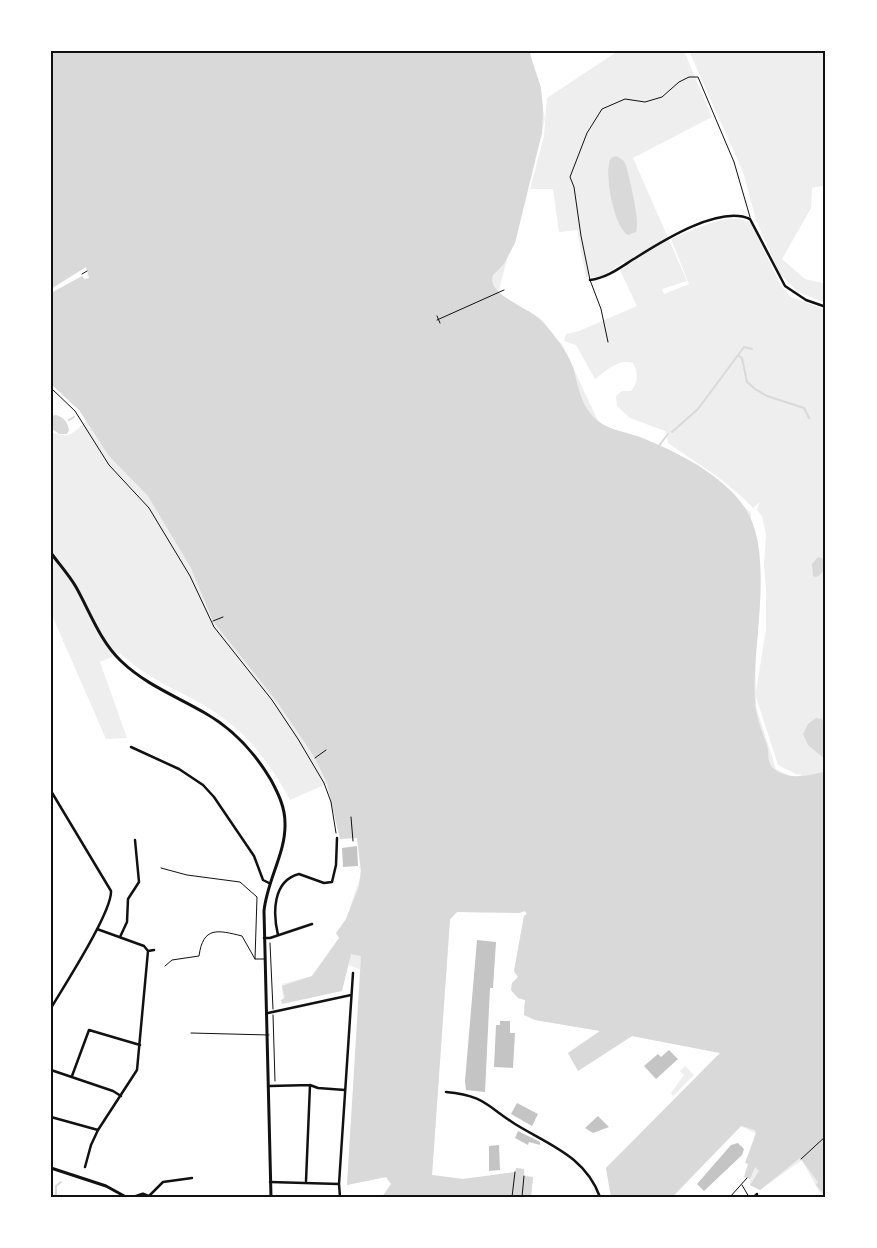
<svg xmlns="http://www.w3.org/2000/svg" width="877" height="1248" viewBox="0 0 877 1248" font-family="'Fira Sans',sans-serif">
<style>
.green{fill:#eee;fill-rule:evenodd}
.water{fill:#d9d9d9}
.pier{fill:#fff}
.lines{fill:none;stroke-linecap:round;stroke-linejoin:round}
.stream{stroke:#d9d9d9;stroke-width:2}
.building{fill:#c4c4c4}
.path{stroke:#111;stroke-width:1}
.service{stroke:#111;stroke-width:1}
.minor{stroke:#111;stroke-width:2.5}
.tertiary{stroke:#111;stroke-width:3}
.neatline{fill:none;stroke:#111;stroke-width:2}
</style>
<rect width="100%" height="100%" fill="#fff"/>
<!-- green -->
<path class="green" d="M51,51H530L545,119L498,293L562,344L600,425L699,465L751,513L756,692L766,629V591L764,565L766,535L762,516L757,510L760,502L753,508C728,481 698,464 668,443L667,435L665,431L630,418L617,406L616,396L622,391H631C639,381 638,373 633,363C618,358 606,371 595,379L576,345L564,341L566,334L579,331L637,306L620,270L626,267L624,262L601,277H586L577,230L559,232L553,189H530L544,136L547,98L618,51H684L712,117L633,158L687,281L662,289L664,294L689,284L671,239C693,231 728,210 751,223L781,286L791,297L826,310V1197H822L802,1160L760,1190L750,1185L755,1133L741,1126L673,1197H611L606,1168L720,1053L632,1036L578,1071L568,1053L600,1031L535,1020L524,1015L525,1000L518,998L511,990L512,983L518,977L514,971L524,916L527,914L525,911L519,913L457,912L450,919L432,1175L463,1179L515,1172L516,1168L524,1169V1176L533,1177L531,1197H382L391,1184L386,1177L347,1185L361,970L348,965L342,990L283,1003L282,984L312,976L340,937L361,875L357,838H340L326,784L290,800C270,763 247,732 210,709C178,689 148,680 120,653L100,662L127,738L106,739L51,613V432C70,439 72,434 86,421L79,410L51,384ZM756,697L778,765L796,774L802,775L794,778L776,769L756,707Z
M689,51H826V185L812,188L811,208L782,259L805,279L826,284V303L798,292L780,274L756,220L743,172Z
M685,1066L694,1075L673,1096L671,1093L684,1075L680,1071Z"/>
<!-- water -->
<path class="water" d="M51,51H529L541,88L543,108L542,133L515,243L504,264L493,275C485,295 532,308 544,323C555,336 567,351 573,367C579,388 580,406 598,421C609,430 626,432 640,437C675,451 724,475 745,508C776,555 751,647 755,702C756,717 762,731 767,745C769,752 767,761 772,767C785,781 810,776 826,771V1197L816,1185L818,1182L800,1158L760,1190L750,1185L759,1171L755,1167L750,1179L744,1177L748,1164L745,1163L756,1133L755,1130L741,1126L672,1197H611L606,1168L720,1053L632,1036L578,1071L568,1053L600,1031L535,1020L524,1015L525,1000L518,998L511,990L512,983L518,977L514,971L524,916L527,914L525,911L519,913L457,912L450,919L432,1175L463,1179L515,1172L516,1168L524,1169V1176L533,1177L531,1197H382L391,1184L386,1177L347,1185L361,956L351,954L342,991L282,1004L281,1000L285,998L282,986L312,976L339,938L336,933L346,919L359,886L361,870L357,838L340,839L327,783L315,758L278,703L213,621L191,568L148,496L109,456L79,410L51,384Z
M616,156L623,160L626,165C630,182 640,218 636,232L628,235C614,228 603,171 611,158Z
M54,415C62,415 68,422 69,430L67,434H59L52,429L51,418Z
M818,557L824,559C826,566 823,575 816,577L813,576L812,564Z
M816,718L822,719L826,730V760L808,745L803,734L808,724Z"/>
<!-- pier -->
<path class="pier" d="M86,267L89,278L84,279L82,276L51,293V289Z"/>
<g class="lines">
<!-- stream -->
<path class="stream" d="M739,356L742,358L747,382L755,389L767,396L804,408L809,418
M69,420L74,417
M672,432L698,409L744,347L752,349
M658,447L668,434
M56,1197V1186L61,1182"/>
</g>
<!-- building -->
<path class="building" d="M357,846L358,866L343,867L342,848Z
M477,940L496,942L493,988H490L485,1092L466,1090L465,1081Z
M500,1021H510V1033H515L513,1068L494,1067L496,1025H500Z
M669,1050L678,1059L656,1079L644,1066L658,1054L661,1057Z
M517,1103L538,1114L532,1126L511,1114Z
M598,1116L609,1127L593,1133L585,1128Z
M518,1131L540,1142V1145L529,1142L528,1145L515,1138Z
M738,1143L744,1149L742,1155L704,1191L697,1184L731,1145Z
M499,1145L500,1170L489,1171V1146Z"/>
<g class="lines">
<!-- path -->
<path class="path" d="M82,274L87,271
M437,316L440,323
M437,320L504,290
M51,388L75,411L109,465L149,508L190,576L214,627L272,700L298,739L324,783L331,802L336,833
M213,621L223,617
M315,758L326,750
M351,817L353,841
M270,943L273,1009
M273,1015L275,1081
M801,1159L826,1136
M512,1197L515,1172
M522,1197L524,1176"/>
<!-- service -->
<path class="service" d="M608,342L601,309L590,280L581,236L574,187L570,177L587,133L602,109L625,99L645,102L662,97L679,82L689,77H698L734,162L750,217
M161,868L187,875L240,882L257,897L255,959
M165,966L172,960L199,956C203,926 218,930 242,936L255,959H264
M191,1033L269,1035
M742,1185L749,1197
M730,1197L747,1178"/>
<!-- minor -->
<path class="minor" d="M590,280C608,278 622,266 637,257C664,240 720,205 750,219L785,286L806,300L826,307
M131,747L179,769L203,785L214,797L254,856L263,880L269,883
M51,791L111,891C112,912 64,986 51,1008
M97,929L144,946L148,951L154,950
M278,935C273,914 272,881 299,874L324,883L332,882L336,865L337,838
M120,937L127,922L128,899L139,882L135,840
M264,938H270L312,924
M268,1013L351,995
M51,1070L113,1091L121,1096
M72,1076L89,1030L140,1045
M270,1086L310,1085L318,1088L345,1090
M446,1092C483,1095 487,1106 515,1124C549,1145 585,1156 600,1197
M51,1117L98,1130
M85,1167L91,1145L98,1130L137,1070L148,951
M306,1181L310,1085
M270,1182L339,1184
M149,1196L163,1182L192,1178
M340,1197L339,1184L353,973
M754,1197L757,1194"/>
<!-- tertiary -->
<path class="tertiary" d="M51,553C59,564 69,575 76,587C90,612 100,641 121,661C146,685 176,696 205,713C233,729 255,753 271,780C278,793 285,807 285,823C286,853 267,880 264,911L271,1197
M51,1168L106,1186L126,1197
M134,1197L143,1194L150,1197"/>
</g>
<!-- border -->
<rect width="877" height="1248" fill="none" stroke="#ffffff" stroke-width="105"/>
<rect x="52" y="52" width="772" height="1144" class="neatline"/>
</svg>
